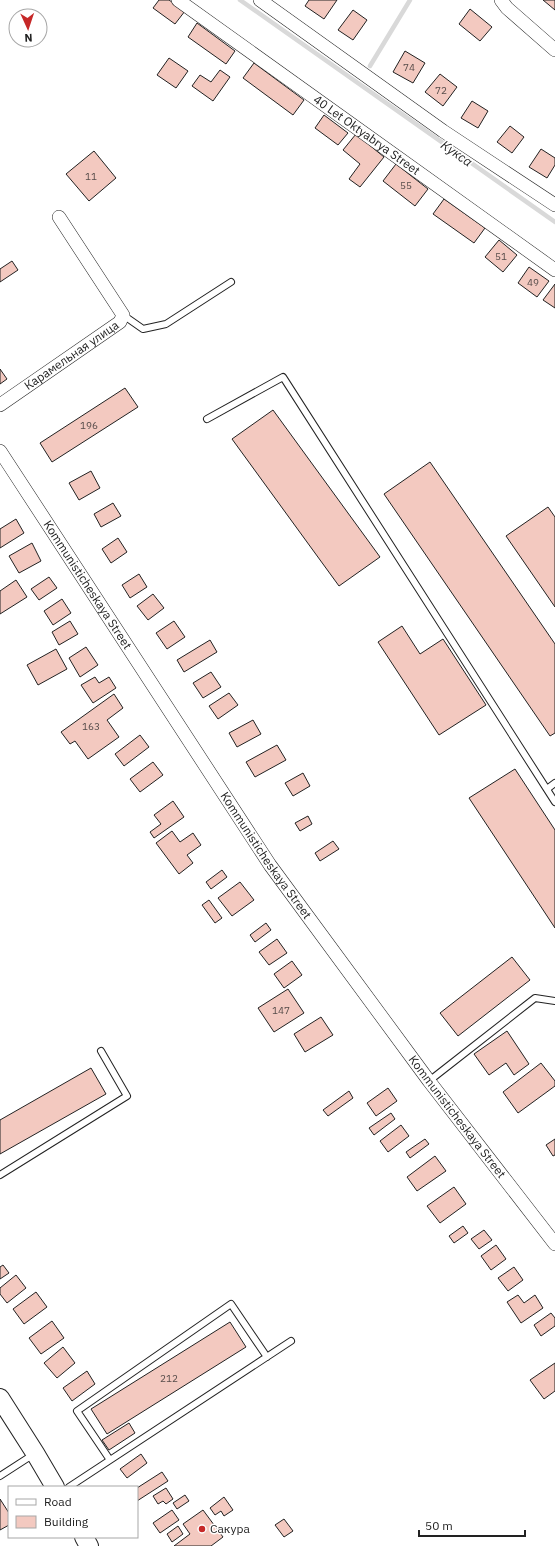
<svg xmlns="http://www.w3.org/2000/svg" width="555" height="1546" viewBox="0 0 555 1546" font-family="'IBM Plex Sans',sans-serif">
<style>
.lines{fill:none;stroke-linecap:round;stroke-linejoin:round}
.stream{stroke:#d9d9d9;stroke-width:4.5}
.building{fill:#f3c9c0;stroke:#222}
.lane-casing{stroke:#222;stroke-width:8}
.street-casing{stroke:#222;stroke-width:14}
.secondary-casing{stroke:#222;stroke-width:20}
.lane{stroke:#fff;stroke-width:6}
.street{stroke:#fff;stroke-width:13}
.secondary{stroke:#fff;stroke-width:18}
.poi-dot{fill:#c62828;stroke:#fff;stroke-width:1.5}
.labels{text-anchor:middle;stroke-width:3;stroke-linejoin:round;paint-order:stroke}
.number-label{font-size:10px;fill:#564c4a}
.street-label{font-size:12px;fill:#222;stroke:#fff}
.poi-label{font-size:12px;fill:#222;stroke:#fff;text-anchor:start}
.water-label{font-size:13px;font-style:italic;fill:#222;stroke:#fff}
</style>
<rect width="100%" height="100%" fill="#fff"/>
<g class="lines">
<!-- stream -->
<path class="stream" d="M240,0L555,222
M370,66L410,0"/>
</g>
<!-- building -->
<path class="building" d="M159,0H169L185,11L175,24L153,8Z
M309,0H337L324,19L305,6Z
M543,0H555V10Z
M470,9L492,27L480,41L459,24Z
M353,10L367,20L353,40L338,30Z
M197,23L235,51L226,64L188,37Z
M405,51L425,63L413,83L393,72Z
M169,58L188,71L176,88L157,75Z
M254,63L304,100L293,115L243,78Z
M220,70L230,77L213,101L192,86L200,75L211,82Z
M440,74L457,87L443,106L425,92Z
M472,101L488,111L478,128L461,118Z
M324,115L348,133L338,145L315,128Z
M510,126L524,137L512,153L497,142Z
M356,134L384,157L360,187L349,179L360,164L343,150Z
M541,149L555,158V165L547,178L529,167Z
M94,151L116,178L89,201L66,174Z
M396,164L428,189L415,206L383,181Z
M444,199L485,228L474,243L433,214Z
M499,240L517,255L503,272L485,257Z
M12,261L18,270L0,282V269Z
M529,267L549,281L537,297L518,283Z
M555,284V308L543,300Z
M0,369L7,379L0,384Z
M125,388L138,407L52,462L40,443Z
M273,410L380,557L339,586L232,439Z
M430,462L555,644V733L550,736L384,494Z
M91,471L100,488L79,500L69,483Z
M113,503L121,516L101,527L94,514Z
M548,507L555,517V607L506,536Z
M16,519L24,533L0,548V529Z
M118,538L127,552L111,563L102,549Z
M32,543L41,561L19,573L9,556Z
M139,574L147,587L130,598L122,585Z
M49,577L57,588L39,600L31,589Z
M16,580L27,597L0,614V591Z
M153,594L164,608L148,620L137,606Z
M62,599L71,613L53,625L44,611Z
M70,621L78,634L59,645L52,632Z
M174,621L185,637L167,649L156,633Z
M402,626L420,654L443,639L486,705L439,735L378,642Z
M210,640L217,652L184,672L177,660Z
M86,647L98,665L80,677L69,658Z
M56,649L67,669L38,685L27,665Z
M211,672L221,687L203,698L193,683Z
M95,677L99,683L109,677L116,688L93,703L81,685Z
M229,693L238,705L218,719L209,706Z
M114,694L123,708L107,720L119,737L88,759L75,741L70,744L61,732Z
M253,720L261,734L237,747L229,733Z
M140,735L149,747L124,766L115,754Z
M277,745L286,760L255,777L246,762Z
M153,762L163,775L140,792L130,779Z
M515,769L555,830V928L469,798Z
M303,773L310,786L293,796L285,783Z
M173,801L184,817L154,838L150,832L161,824L154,815Z
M308,816L312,824L300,831L295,823Z
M172,831L180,842L193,833L201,845L187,855L193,863L179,874L156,843Z
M333,841L339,849L320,861L315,853Z
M222,870L227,877L211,889L206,882Z
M240,882L254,900L232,916L218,898Z
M209,900L222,918L215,923L202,905Z
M266,923L271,930L255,942L250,935Z
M277,939L287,953L269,965L259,952Z
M512,957L530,980L458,1036L440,1013Z
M292,961L302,975L284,988L274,974Z
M288,989L304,1013L274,1032L258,1008Z
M321,1017L333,1035L305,1052L294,1034Z
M507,1031L529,1064L514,1075L506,1063L489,1075L474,1054Z
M541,1063L555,1081V1086L518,1113L503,1092Z
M91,1068L106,1094L0,1154V1120Z
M388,1088L397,1101L376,1116L367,1103Z
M349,1091L353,1098L328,1116L323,1110Z
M391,1113L395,1119L374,1135L369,1128Z
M401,1125L409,1136L388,1152L380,1141Z
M425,1139L429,1144L410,1158L406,1152Z
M555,1139V1155L553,1156L546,1145Z
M435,1156L446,1171L417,1191L407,1177Z
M454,1187L466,1204L440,1223L427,1206Z
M463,1226L468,1233L454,1243L449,1236Z
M484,1230L492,1240L479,1249L471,1239Z
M496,1245L506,1259L491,1270L481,1256Z
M3,1265L9,1273L0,1279V1267Z
M514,1267L523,1280L508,1291L498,1278Z
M16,1275L26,1288L7,1303L0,1294V1288Z
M36,1292L47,1307L24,1324L13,1309Z
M518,1295L524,1303L535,1295L543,1308L521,1323L507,1302Z
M551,1313L555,1318V1326L541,1336L534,1325Z
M52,1321L64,1338L41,1354L29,1338Z
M230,1322L246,1347L107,1434L91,1409Z
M63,1347L75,1363L57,1378L44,1363Z
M555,1363V1391L544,1399L530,1380Z
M87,1371L95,1384L72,1401L63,1388Z
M129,1423L135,1433L109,1450L102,1440Z
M141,1454L147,1463L127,1478L120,1469Z
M162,1472L168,1481L137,1501V1488Z
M166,1488L173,1499L166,1504L163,1501L158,1504L153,1496Z
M185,1495L189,1501L177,1509L173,1503Z
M224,1497L233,1510L224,1516L221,1511L215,1515L210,1508Z
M0,1499L9,1513V1525L0,1530Z
M172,1510L179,1520L160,1533L153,1523Z
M203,1510L223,1537L211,1546H174L190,1534L183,1524Z
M284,1519L293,1531L284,1537L275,1525Z
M178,1526L183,1534L172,1542L167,1534Z"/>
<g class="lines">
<!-- lane casing -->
<g class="lane-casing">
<path id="lane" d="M123,315L143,329L166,324L231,282
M207,419L283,377L555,802
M547,789L555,783
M429,1081L535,998L555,1001
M0,1175L127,1096L101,1051
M110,1460L77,1411L231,1304L267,1357
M0,1476L34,1454
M69,1487L291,1341"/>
</g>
<!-- street casing -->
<g class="street-casing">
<g id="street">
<path id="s1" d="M178,0L555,270"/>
<path d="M260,0L443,131L555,205"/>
<path d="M501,0L507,8L555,50"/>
<path id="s2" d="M0,405L120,322L123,315L59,217"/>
<path id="s3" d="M0,451L270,865L429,1081L555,1244"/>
</g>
</g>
<!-- secondary casing -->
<g class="secondary-casing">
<path id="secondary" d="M0,1398L35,1453L55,1487
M84,1537L89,1546"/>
</g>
<!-- lane -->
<use href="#lane" class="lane"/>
<!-- street -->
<use href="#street" class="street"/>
<!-- secondary -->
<use href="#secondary" class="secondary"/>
</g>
<!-- markers -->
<circle class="poi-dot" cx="202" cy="1529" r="4"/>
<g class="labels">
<!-- number labels -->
<g class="number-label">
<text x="409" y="71">74</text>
<text x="441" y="94">72</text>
<text x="91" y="180">11</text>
<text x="406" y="189">55</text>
<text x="501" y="260">51</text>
<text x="533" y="286">49</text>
<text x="89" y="429">196</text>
<text x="91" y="730">163</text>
<text x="281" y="1014">147</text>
<text x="169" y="1382">212</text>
</g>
<!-- street labels -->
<g class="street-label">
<text dy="4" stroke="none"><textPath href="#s1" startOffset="232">40 Let Oktyabrya Street</textPath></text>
<text dy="4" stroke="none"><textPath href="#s2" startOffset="87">Карамельная улица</textPath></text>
<text dy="4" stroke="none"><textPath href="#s3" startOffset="160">Kommunisticheskaya Street</textPath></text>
<text dy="4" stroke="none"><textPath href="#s3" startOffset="484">Kommunisticheskaya Street</textPath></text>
<text dy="4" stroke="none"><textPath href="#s3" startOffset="808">Kommunisticheskaya Street</textPath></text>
</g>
<!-- poi labels -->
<g class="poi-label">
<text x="210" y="1533">Сакура</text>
</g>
<!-- water labels -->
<g class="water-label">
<text transform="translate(457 153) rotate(35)" y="5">Кукса</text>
</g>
</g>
<!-- legend -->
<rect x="8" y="1486" width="130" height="52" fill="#ffffff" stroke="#a7a7a7"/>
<rect x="16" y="1499" width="20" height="6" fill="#ffffff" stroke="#a7a7a7"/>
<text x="44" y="1506" font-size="12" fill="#222222">Road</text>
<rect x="16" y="1516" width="20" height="12" fill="#f3c9c0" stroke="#a7a7a7"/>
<text x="44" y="1526" font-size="12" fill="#222222">Building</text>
<!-- north arrow -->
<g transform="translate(28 28) rotate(177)"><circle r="19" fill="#ffffff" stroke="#a7a7a7"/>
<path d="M0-3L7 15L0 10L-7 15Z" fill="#c62828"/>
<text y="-6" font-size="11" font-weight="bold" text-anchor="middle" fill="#222222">N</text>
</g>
<!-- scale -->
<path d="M419 1530v6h106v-6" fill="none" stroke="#222222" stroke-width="2"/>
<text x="425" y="1530" font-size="12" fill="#222222" stroke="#ffffff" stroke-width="3" paint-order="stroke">50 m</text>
</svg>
